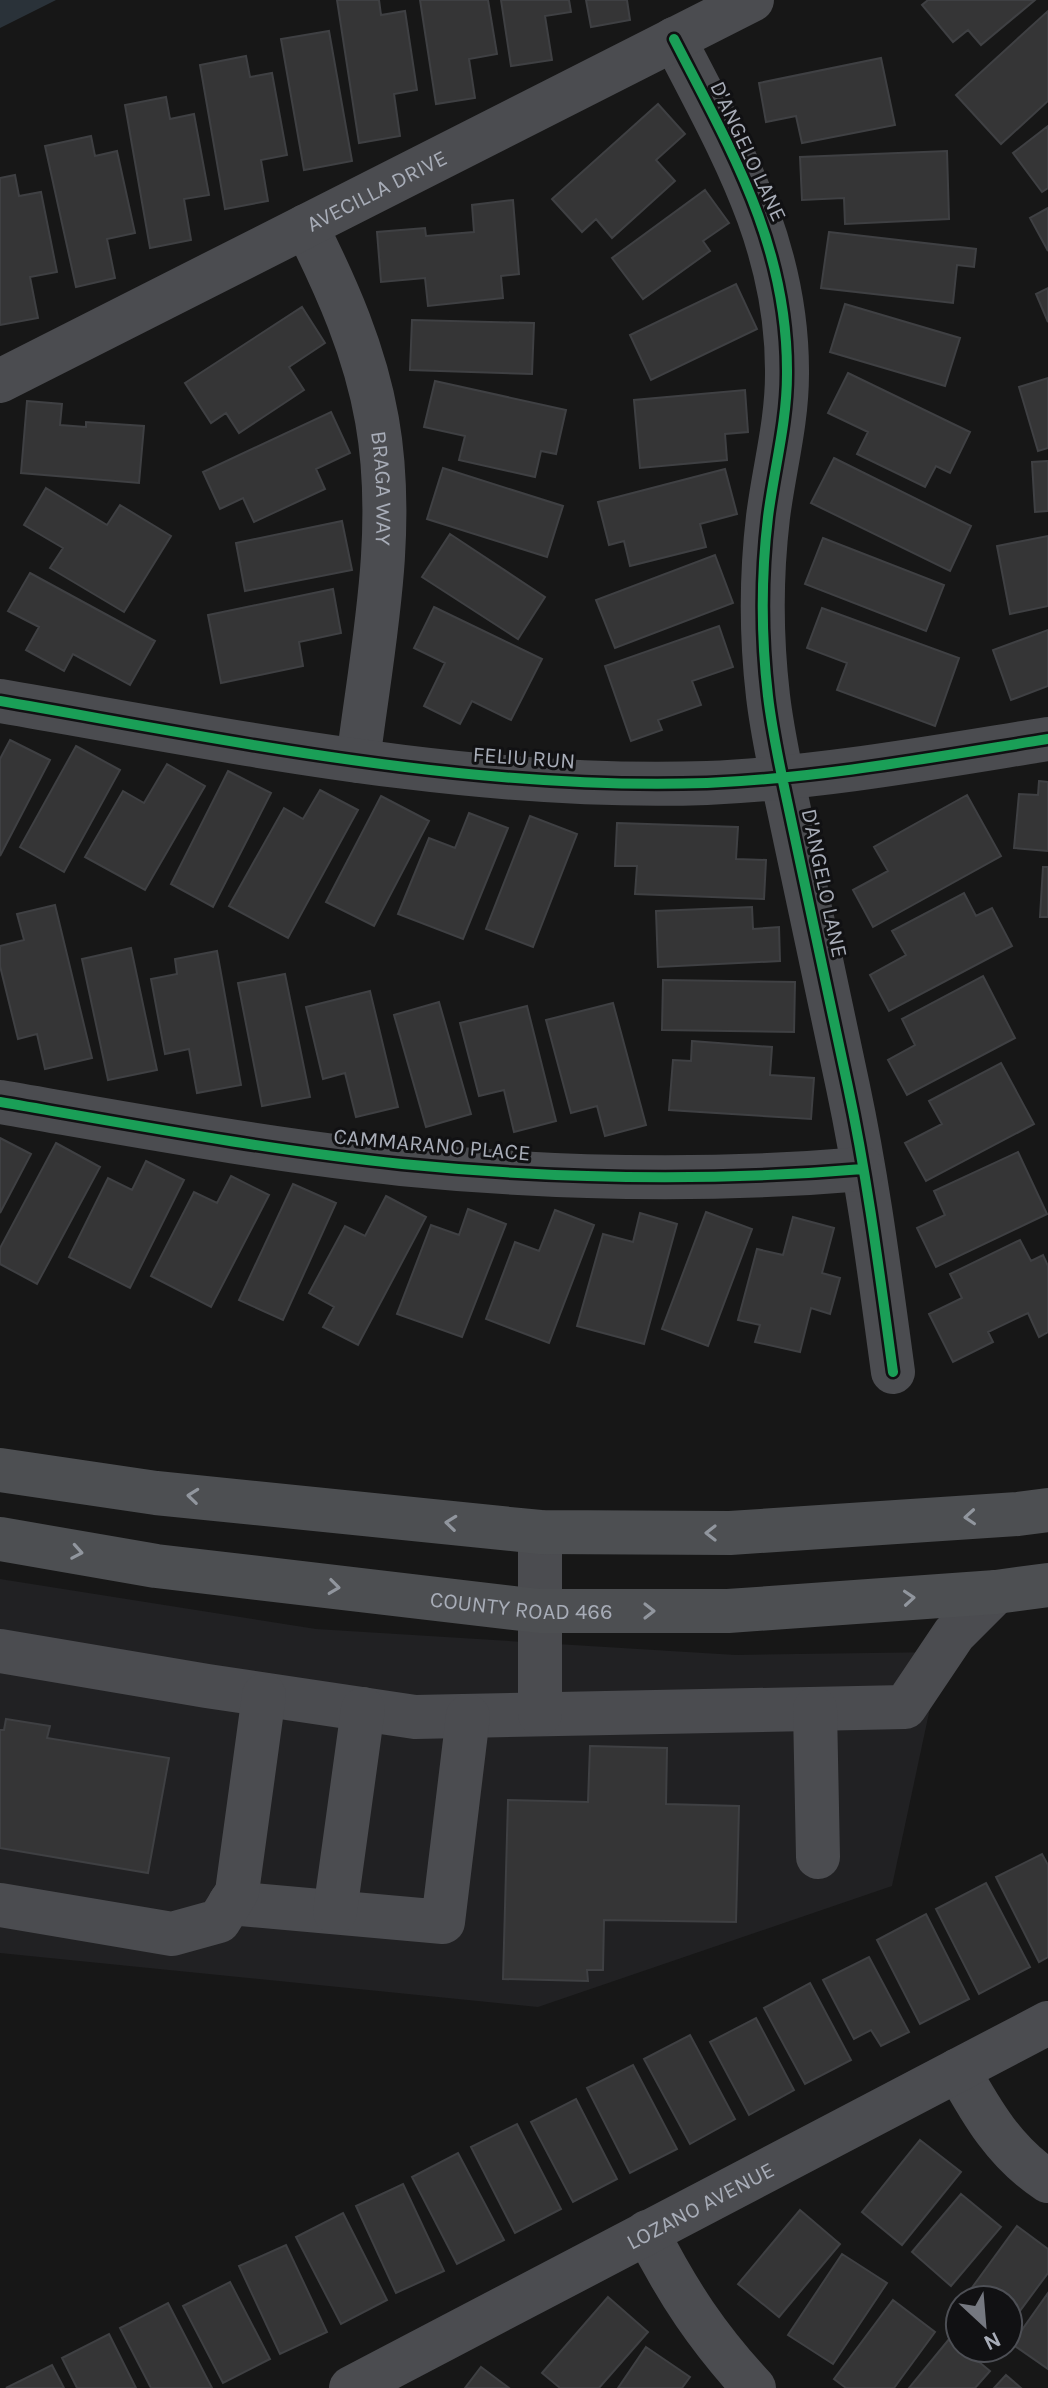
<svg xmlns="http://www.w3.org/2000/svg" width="1048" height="2388" viewBox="0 0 1048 2388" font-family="Karla,sans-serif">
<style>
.built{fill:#212123}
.water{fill:#2a3239}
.building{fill:#353536;stroke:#3f4043;stroke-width:2}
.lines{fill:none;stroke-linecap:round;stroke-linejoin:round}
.minor{stroke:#4b4c50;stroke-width:44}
.major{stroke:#4d4f52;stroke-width:44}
.cycleway-casing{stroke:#111113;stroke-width:15}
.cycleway{stroke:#1a9f57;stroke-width:10}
.oneway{stroke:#91969e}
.labels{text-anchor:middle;stroke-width:6;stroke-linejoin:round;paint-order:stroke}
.street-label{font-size:22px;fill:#a8adb8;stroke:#111113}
</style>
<rect width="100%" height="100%" fill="#171717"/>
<!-- built -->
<path class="built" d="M0,1579L316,1629L736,1655L942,1652L892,1886L538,2007L0,1953Z"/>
<!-- water -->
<path class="water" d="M0,0H56L0,28Z"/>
<!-- building -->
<path class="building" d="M337,0H379L381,15L405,11L417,90L394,94L400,136L359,143Z
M420,0H488L497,54L469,59L475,98L436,104Z
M501,0H569L571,12L545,16L552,60L511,66Z
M586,0H627L630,20L591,27Z
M928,0H1035L981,45L968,30L953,42L922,5Z
M1048,11V101L1001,144L956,95Z
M329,31L352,161L304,170L281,39Z
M246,56L250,77L272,73L287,155L261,160L268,201L225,209L200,65Z
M881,58L895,125L802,143L796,116L766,122L759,83Z
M166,97L170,119L194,114L209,195L184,199L191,240L150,248L125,105Z
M658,104L685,134L656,160L675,181L612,238L596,219L582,232L552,199Z
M1048,126V188L1042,192L1013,153Z
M91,136L95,156L117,151L135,233L107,239L115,278L76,287L45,146Z
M947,151L949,219L845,224L844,198L802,200L800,157Z
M15,175L19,196L41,192L57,272L30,277L38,318L0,325V178Z
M705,190L729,223L703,241L710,251L643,299L612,258Z
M513,200L519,274L501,276L503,298L428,306L425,278L381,282L377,232L425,228L426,236L474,232L472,205Z
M1048,208V251L1030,218Z
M829,232L976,249L974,267L957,265L953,303L821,288Z
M736,284L757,329L651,380L630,335Z
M1048,288V322L1036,294Z
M845,304L960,338L945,386L830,352Z
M302,307L325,343L289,367L304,390L239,433L226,413L211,423L185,383Z
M412,320L534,323L532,374L410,370Z
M848,373L970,432L950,473L936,466L925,487L857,454L868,432L828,413Z
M1048,378V448L1038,451L1019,387Z
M435,381L566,410L556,454L541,451L535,477L459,460L465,436L424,427Z
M745,390L748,432L725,434L727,460L640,468L634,400Z
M27,401L62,404L60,425L86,427V422L144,426L139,483L21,473Z
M331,412L350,453L316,469L325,489L254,522L243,498L220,509L203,472Z
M834,458L971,526L950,571L811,503Z
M1048,461V511L1035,512L1032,462Z
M443,468L563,506L547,557L427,519Z
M725,469L737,514L700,524L706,547L630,566L624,541L609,545L598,502Z
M46,488L107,525L120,505L171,536L124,612L50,568L63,548L24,525Z
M342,521L352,570L245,591L236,543Z
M450,534L545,597L518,639L422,577Z
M1048,536V606L1010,614L997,546Z
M823,538L944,585L926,631L805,584Z
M715,555L733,603L615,648L596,600Z
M30,573L155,641L130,685L73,654L64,671L26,650L39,627L8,611Z
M333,589L341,633L299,642L303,666L221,683L208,615Z
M434,607L542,659L511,720L472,701L460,724L424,706L445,663L414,648Z
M822,608L959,658L935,726L837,690L847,663L807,648Z
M719,626L733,667L692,681L701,705L658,720L662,730L631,741L605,666Z
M1048,630V686L1011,700L993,650Z
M10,740L50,760L0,856V759Z
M76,746L120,770L64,872L20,847Z
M167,764L205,786L145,890L85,857L123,791L144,803Z
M228,771L271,793L213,907L171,884Z
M1039,781L1048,782V851L1014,848L1019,794L1038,795Z
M320,790L358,810L288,938L229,906L284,808L303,819Z
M967,795L1001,856L873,927L853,890L888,871L874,847Z
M381,796L429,821L374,926L326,902Z
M469,813L508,828L463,939L398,914L429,838L455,848Z
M530,816L577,834L533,947L486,929Z
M617,823L738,827L736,859L766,860L764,899L635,894L637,866H615Z
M1043,867H1048V917H1040Z
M964,893L976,916L992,908L1012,946L889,1011L870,975L906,955L892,931Z
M55,905L92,1058L45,1069L37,1034L18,1039L0,966V946L24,940L17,914Z
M752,907L753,929L779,927L780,961L658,967L656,911Z
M131,948L157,1070L108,1080L82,959Z
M217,951L241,1085L197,1093L189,1049L165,1054L151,979L177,974L175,959Z
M285,974L310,1097L262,1106L238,983Z
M983,976L1015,1038L907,1095L888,1060L915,1045L902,1019Z
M663,980L795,982L794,1032L662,1030Z
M370,991L398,1107L356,1117L345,1073L323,1079L306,1007Z
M439,1002L471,1114L426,1127L394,1015Z
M613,1003L646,1125L605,1136L597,1106L571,1113L546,1020Z
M527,1006L556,1121L514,1132L504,1090L479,1096L460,1023Z
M692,1041L772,1047L770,1075L814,1078L811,1119L669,1110L673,1060L691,1061Z
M1001,1063L1034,1124L926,1181L905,1143L942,1124L929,1101Z
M0,1138L31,1154L0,1213Z
M56,1143L100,1167L37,1284L0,1264V1248Z
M1018,1152L1047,1214L936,1267L917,1228L945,1215L934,1191Z
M146,1161L184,1180L130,1288L69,1257L108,1178L132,1190Z
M231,1176L269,1195L211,1307L151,1276L194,1192L217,1203Z
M293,1184L336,1203L283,1320L239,1300Z
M386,1196L426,1217L358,1345L323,1327L334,1307L309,1293L345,1226L365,1236Z
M468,1209L506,1224L462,1337L397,1314L431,1225L459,1235Z
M555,1210L594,1225L549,1343L486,1319L515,1242L539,1251Z
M706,1212L752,1229L708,1346L662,1329Z
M640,1213L677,1224L644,1344L577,1326L603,1234L633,1242Z
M793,1217L834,1228L822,1273L840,1278L830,1314L811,1308L800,1352L755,1342L760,1325L738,1320L757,1249L783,1255Z
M1020,1240L1031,1261L1043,1255L1048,1266V1332L1039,1337L1028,1313L988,1332L993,1342L953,1362L929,1314L962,1298L950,1274Z
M6,1719L50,1726L47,1738L169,1758L148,1873L0,1848V1730H4Z
M590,1746L667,1748L666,1804L739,1806L736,1922L604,1920L603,1970H587L588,1981L503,1979L508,1800L588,1802Z
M1042,1854L1048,1865V1957L1039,1962L996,1877Z
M986,1883L1030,1967L979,1994L936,1909Z
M926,1914L969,1999L920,2024L877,1940Z
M869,1957L909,2032L881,2046L871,2030L854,2039L823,1980Z
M810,1983L851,2060L805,2084L764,2008Z
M756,2018L794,2090L749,2115L710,2042Z
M690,2035L735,2119L690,2144L644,2059Z
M633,2065L677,2149L630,2173L587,2088Z
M576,2099L617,2179L573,2202L531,2122Z
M517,2124L561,2209L515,2233L471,2147Z
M920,2140L961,2172L902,2245L862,2212Z
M458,2153L504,2240L457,2264L412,2177Z
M403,2184L444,2271L396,2293L356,2206Z
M961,2194L1001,2227L951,2286L912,2252Z
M800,2210L840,2244L779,2317L738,2284Z
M343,2213L387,2300L341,2324L296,2237Z
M1017,2226L1048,2249V2273L1008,2327V2300H963Z
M286,2245L327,2332L280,2354L239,2266Z
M842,2254L887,2283L833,2364L788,2335Z
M230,2282L270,2359L223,2383L183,2306Z
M1048,2293V2369L1012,2344Z
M608,2297L648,2332L599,2388H560L542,2373Z
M893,2300L935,2332L894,2388H846L834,2379Z
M168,2303L212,2388H151L120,2328Z
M109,2334L136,2388H77L62,2358Z
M950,2338L990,2371L975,2388H909Z
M646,2347L690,2377L682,2388H618Z
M52,2365L64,2388H6Z
M481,2367L509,2388H465Z
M1006,2375L1021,2388H994Z"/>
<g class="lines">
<!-- minor -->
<g class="minor">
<path d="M674,39C731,150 788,245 787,374C787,423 774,469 768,517C761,576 761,636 768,696C773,739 783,781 792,824C810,912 830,999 848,1087C868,1181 880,1277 893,1372"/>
<path id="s1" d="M306,226C337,288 365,351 377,420C397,533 372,649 358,761"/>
<path id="s2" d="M0,381L752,0"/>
<path d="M0,701C233,741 469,791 707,783C821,778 935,757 1048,739"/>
<path d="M0,1102C134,1125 267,1150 402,1164C555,1179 710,1182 863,1169"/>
<path d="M0,1651L207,1686L415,1717L905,1707L954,1634L996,1592"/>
<path d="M815,1709L818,1857"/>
<path d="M540,1714V1532"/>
<path d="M230,1903L443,1922L468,1716"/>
<path d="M0,1905L172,1934L219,1921L237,1892L264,1695"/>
<path d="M335,1912L363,1709"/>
<path d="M958,2070C982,2113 1005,2153 1048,2181"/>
<path d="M647,2232C678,2293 707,2337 754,2388"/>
<path id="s3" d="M351,2388L1048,2023"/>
</g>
<!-- major -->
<g class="major">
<path d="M0,1470L156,1493L540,1532L730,1533L1018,1514L1048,1510"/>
<path id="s4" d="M0,1539L156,1566L539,1611H728L996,1592L1048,1585"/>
</g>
<!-- cycleway casing -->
<g class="cycleway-casing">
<path id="cycleway" d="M674,39C731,150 788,245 787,374C787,423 774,469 768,517C761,576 761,636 768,696C773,739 783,781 792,824C810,912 830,999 848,1087C868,1181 880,1277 893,1372
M0,701C233,741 469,791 707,783C821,778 935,757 1048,739
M0,1102C134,1125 267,1150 402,1164C555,1179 710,1182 863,1169"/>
</g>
<!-- cycleway -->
<use href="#cycleway" class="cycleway"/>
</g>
<!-- one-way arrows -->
<defs><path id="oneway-chevron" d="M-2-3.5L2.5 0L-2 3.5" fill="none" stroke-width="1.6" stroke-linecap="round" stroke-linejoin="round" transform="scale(2)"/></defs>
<g class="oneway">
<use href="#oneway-chevron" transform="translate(193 1496) rotate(-174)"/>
<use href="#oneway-chevron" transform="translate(970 1517) rotate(176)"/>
<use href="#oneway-chevron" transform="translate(451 1523) rotate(-174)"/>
<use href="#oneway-chevron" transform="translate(711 1533) rotate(-180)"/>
<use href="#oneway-chevron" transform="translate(77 1552) rotate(10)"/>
<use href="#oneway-chevron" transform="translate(334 1587) rotate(7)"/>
<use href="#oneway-chevron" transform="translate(909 1598) rotate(-4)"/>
<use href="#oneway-chevron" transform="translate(649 1611)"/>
</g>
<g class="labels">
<!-- street labels -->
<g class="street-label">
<text transform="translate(749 151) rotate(65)" y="8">D'ANGELO LANE</text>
<text dy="8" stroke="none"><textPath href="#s2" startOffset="422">AVECILLA DRIVE</textPath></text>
<text dy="8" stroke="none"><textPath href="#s1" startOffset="276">BRAGA WAY</textPath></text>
<text transform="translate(524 757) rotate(4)" y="8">FELIU RUN</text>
<text transform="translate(825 883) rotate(78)" y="8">D'ANGELO LANE</text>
<text transform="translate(432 1144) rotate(5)" y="8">CAMMARANO PLACE</text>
<text dy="8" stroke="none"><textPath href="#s4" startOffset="526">COUNTY ROAD 466</textPath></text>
<text dy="8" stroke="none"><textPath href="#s3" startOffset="394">LOZANO AVENUE</textPath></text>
</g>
</g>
<!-- north arrow -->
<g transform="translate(984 2324) rotate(154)"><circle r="38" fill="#111113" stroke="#4d4f55" stroke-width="2"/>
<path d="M0-6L14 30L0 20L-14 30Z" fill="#757880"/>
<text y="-12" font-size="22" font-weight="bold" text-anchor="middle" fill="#a8adb8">N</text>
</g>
</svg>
